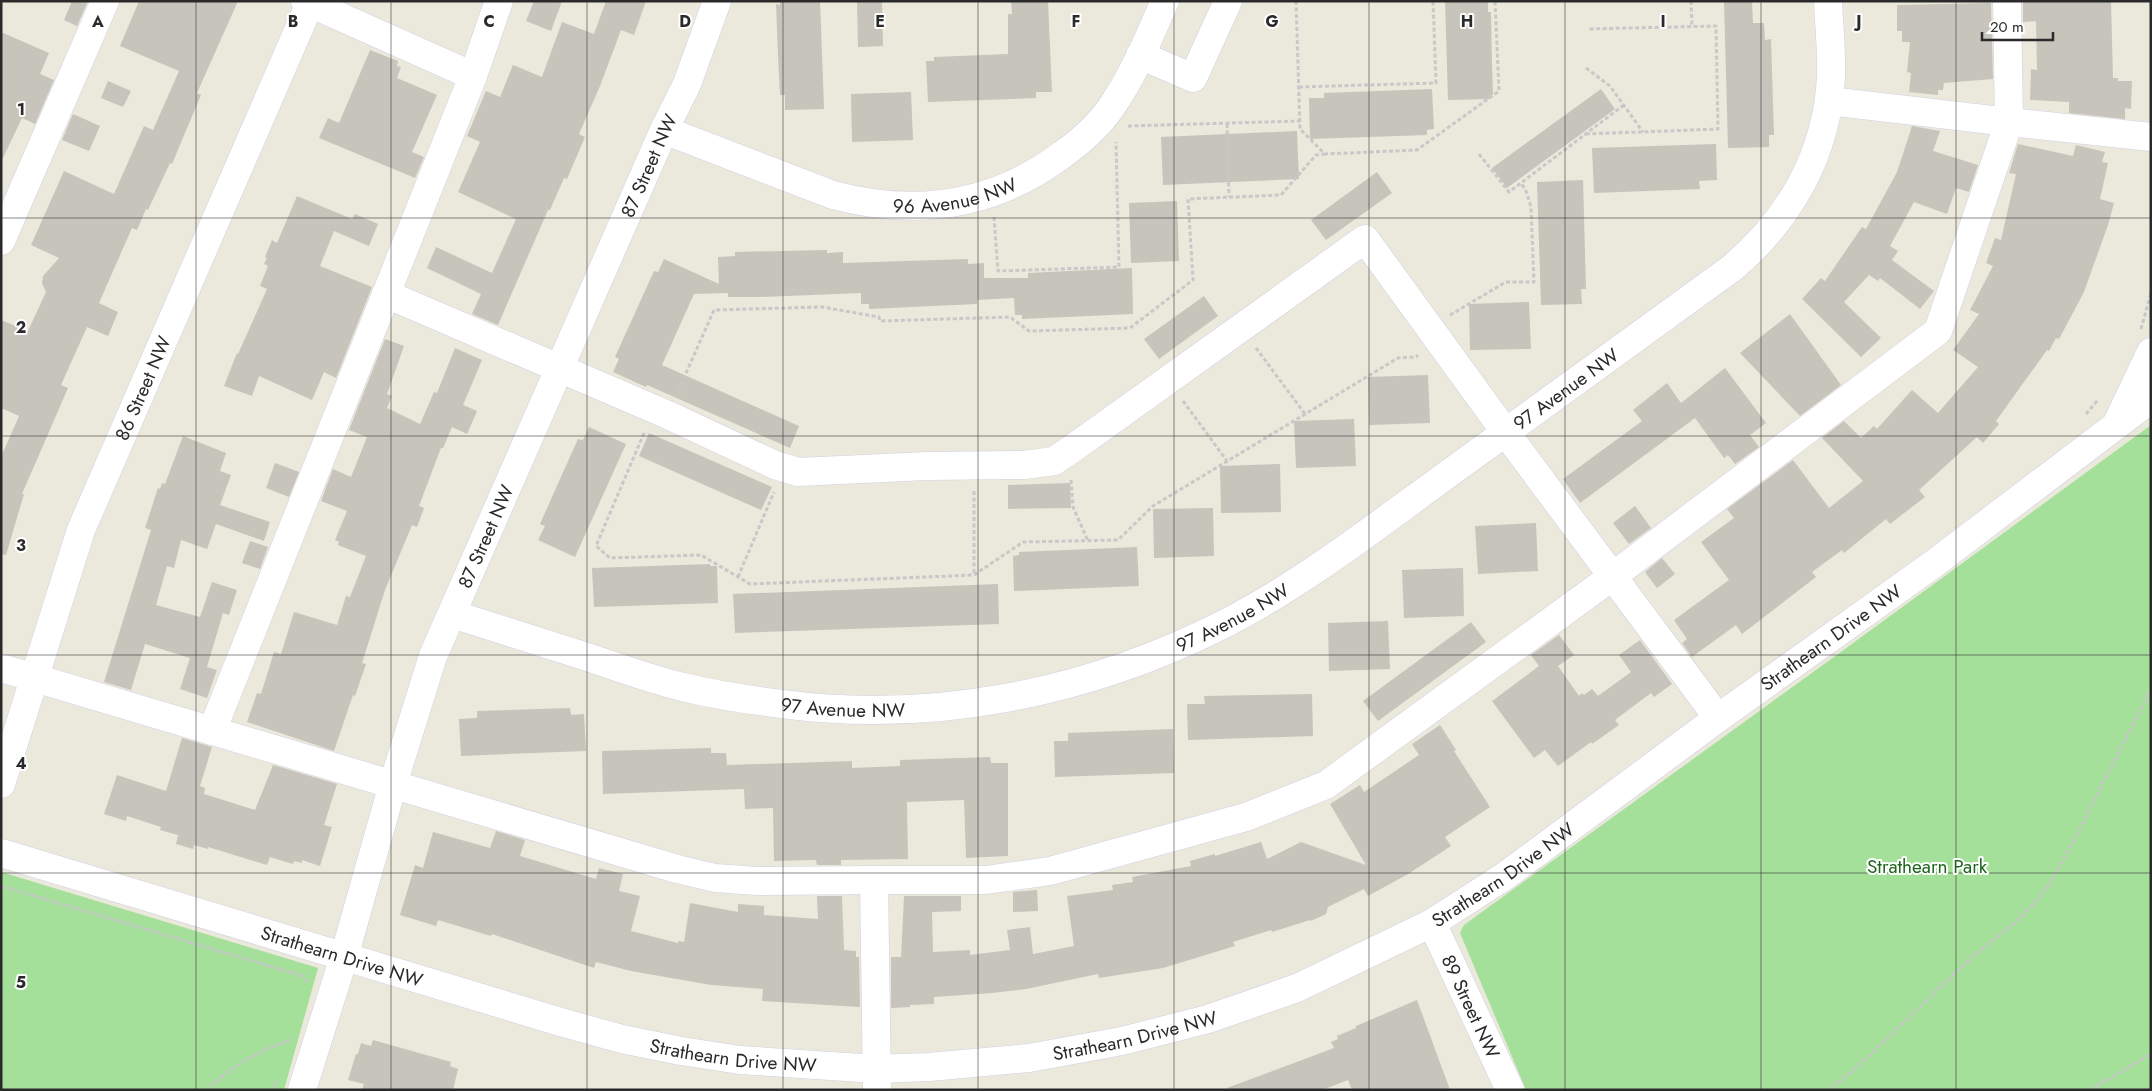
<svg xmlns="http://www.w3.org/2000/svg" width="2152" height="1091" viewBox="0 0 2152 1091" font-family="Jost,sans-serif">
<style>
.green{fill:#a5e09b}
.building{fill:#c7c4bc}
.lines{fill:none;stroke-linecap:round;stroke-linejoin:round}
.minor-casing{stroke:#d1d1e2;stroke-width:29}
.path{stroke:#c8c8c8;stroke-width:3;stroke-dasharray:4 2.5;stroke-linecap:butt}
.minor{stroke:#fff;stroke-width:28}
.grid{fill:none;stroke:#2a2a2a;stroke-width:1;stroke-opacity:0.55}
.labels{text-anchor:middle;stroke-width:4;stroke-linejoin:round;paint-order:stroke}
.street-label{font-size:19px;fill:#2a2a2a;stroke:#fff}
.park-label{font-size:19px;fill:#1e641d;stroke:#fff}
.grid-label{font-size:16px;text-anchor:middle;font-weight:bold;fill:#2a2a2a;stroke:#fff;stroke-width:4;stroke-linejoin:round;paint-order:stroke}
</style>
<rect width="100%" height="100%" fill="#ebe8dc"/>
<!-- green -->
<path class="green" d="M2151,425V1090H1526L1460,933L1464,925L1845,649Z
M1,872L318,968L284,1090H1Z"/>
<!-- building -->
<path class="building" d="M72,1H88L77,26L64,20Z
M139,1H238L197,93L201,95L172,164L170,163L148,210L146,209L137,230L132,228L99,303L118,312L108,336L87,327L61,385L68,388L22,494H24L6,555L1,554V457L19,416L1,408V320L28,331L46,292L42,283L43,276L59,258L31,245L64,171L114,194L144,126L153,130L179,71L120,46Z
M534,1H562L551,31L526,21Z
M606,1H646L634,35L621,30L600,86L579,134L585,137L567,179L564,178L550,210H548L498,325L472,314L481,294L427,268L436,247L492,273L516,219L458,192L480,142L467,136L486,91L500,97L513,65L542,77L562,22L594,34Z
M780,1H820L824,109L785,110V95H780L778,55L776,4L780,5Z
M857,1H882L883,46L858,47Z
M1011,1H1048L1052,92H1036V98L928,102L926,61H934V57L1008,54V14H1012Z
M1445,1H1488V12H1491L1492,64L1493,95H1490V99L1448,100Z
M1724,1H1752L1753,23H1764L1765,40L1771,39L1774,135H1769V147L1728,148Z
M2023,1H2111L2113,78H2118V81H2132L2131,109L2125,108V119L2069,113V102L2030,100L2031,69L2037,70L2036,21L2023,22Z
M1991,3L1993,79L1944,83L1943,90H1938V95L1909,92L1911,73L1907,72L1910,42H1902V31H1897V5Z
M1,32L49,53L40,74L54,80L35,124L22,118L1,162Z
M370,50L398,61L397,66L401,67L397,78L437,95L412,152L424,157L415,178L319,138L328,118L339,123Z
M108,81L131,91L123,107L101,98Z
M1432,89L1434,129L1427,130V135L1310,139L1309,98H1324V93Z
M1601,89L1615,109L1507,188L1492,168Z
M911,92L913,140L852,142L851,94Z
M73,114L100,126L89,151L62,140Z
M1912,126L1940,131L1933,151L1978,165L1969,192L1956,188L1947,214L1914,202L1890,246L1898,251L1892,260L1934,291L1920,309L1880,278L1878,281L1869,275L1844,302L1881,338L1861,357L1802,299L1821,278L1825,281L1862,227L1866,229L1897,172Z
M1297,131L1299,179L1163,185L1161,137Z
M1716,144L1717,180L1699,181L1700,189L1594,193L1592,148Z
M2018,144L2073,156L2076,145L2105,152L2102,162L2108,163L2100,199L2114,203L2108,225L2084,292L2059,339L2056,338L2049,351L2047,350L1996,421L1999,424L1983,443L1977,437L1919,490L1925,497L1890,524L1886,519L1844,553L1842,550L1812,572L1816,577L1742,634L1736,625L1692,657L1682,643L1687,639L1674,620L1729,580L1701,542L1734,518L1727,509L1793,460L1829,508L1863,481L1822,438L1844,421L1861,438L1874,426L1877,429L1912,390L1938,413L1978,367L1953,350L1979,314L1970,310L1993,266L1986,263L1995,238L2001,240L2016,174L2009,173Z
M1377,172L1392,193L1326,240L1311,220Z
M1583,180L1586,289H1581L1582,304L1541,305L1537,182Z
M297,196L352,219L355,214L378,224L369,246L334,231L320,266L372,287L336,378L324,372L312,400L259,376L252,396L224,386L237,353L238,354L267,289L260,286L268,266L264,264L267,258L265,257L272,240L277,243Z
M1177,201L1179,261L1131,263L1129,203Z
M827,250V253L843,252V263L968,259V264L984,263V278H1028V273L1132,268L1133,314L1022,319V315H1015L1014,298L977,300V304L869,309V304H861V293L759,297H728V293L694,294L662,365L799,426L790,448L647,385L646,387L613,372L619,359L615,357L654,271L658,272L664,259L719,284L718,257L735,256V252Z
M1204,296L1218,316L1159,359L1144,339Z
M1529,302L1531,349L1470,350L1469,304Z
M1790,314L1841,385L1800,416L1740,353Z
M385,339L404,346L387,394L392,396L387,408L420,424L434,392L437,393L455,348L482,360L463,405L477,411L467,434L452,427L443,448H441L419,506L424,508L417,527L412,525L385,590L362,663L366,664L355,696L353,695L334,751L247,722L257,693L261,694L274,652L281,654L294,612L337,625L346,596L350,597L366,556L338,545L339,542L335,540L347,511L321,501L333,469L351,477L367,437L349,430Z
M1725,368L1766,423L1750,435L1759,447L1735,464L1728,455L1724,458L1695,418L1580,503L1563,479L1642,421L1633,410L1667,383L1681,403Z
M1428,375L1430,423L1369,425L1368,377Z
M1354,419L1356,466L1296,468L1294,421Z
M589,427L626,444L575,557L538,540L545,526L540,524L556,488L578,439L583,440Z
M649,433L772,487L761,510L639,456Z
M183,436L226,453L220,471L231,475L220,505L270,522L264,541L216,524L207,549L181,540L174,568L167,566L156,605L200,617L212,582L237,590L229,615L223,613L207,667L217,670L207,698L180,689L190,658L145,644L131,690L104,682L151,530L145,528L158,488L160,489L162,483L165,484Z
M275,463L299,472L289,497L266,488Z
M1280,464L1281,512L1221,513L1220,466Z
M1070,483L1071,508L1008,509V485Z
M1635,506L1651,528L1629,544L1613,523Z
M1213,508L1214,556L1154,558L1153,509Z
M1536,523L1538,571L1478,574L1475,526Z
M250,541L268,547L260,569L242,563Z
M1137,547L1139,586L1014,591L1013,556L1019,555V552Z
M1662,558L1675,574L1657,588L1645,572Z
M710,564V566H717L718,603L594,607L592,568Z
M1463,568L1464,616L1404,618L1402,570Z
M998,584L999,624L735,633L733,594Z
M1388,621L1390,669L1329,671L1328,623Z
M1471,622L1486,642L1378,721L1363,701Z
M1559,635L1574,655L1558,666L1579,696L1582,693L1584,695L1592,689L1598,696L1631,672L1619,655L1640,640L1672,684L1654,697L1651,693L1615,720L1619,725L1592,744L1591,742L1558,766L1545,750L1534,758L1492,701L1539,666L1531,655Z
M1312,694L1313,736L1188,740L1187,704H1205L1204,696Z
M570,708L571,715L584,714L586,751L461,756L459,719L477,718V711Z
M1440,725L1456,750L1454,751L1490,807L1445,837L1451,846L1408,874L1368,896L1364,889L1328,907L1326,914L1311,921L1310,920L1272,932L1271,930L1233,942L1235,946L1163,968L1099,978L1098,974L1026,989L992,993L934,997V1004L910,1005V1007L891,1008V957H901L904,896H961V911L932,912L933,952L970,950V955L1010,950L1007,930L1030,927L1033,954L1074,946L1067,896L1113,890L1112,885L1133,882L1132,877L1191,866L1190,861L1215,854V856L1261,842L1267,859L1301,842L1366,865L1330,804L1360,785L1364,792L1419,755L1412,744Z
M1173,729L1174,773L1055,777L1054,741H1068V733Z
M182,738L212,747L200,786L205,788L204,794L255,810L273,765L337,784L324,825L332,827L320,866L302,860V863L294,861L293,864L270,857L267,865L208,847V849L194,845L193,849L176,844L178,835L160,830L161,827L127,816L126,821L104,814L117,775L166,791Z
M711,748V753H726L727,765L852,761V768L900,766V760L990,757L991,763H1008V856L966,858L964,800L907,802L908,859L841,860V865H817L816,860L774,861L773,808L745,809L744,789L603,794L602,751Z
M496,831L525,840L520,856L596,879L599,868L623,874L619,891L640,896L631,931L678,943V941L684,942L690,903L738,912V904L764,906V915L818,919L817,896H842L844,950L856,951V957H859L860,1007L762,1001L763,989L711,985L631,971L596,962L594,968L492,934L491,936L438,920L436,926L400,915L415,865L423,868L433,832L490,848Z
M1037,890L1038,911L1013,912V892Z
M1417,1000L1450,1090H1352L1348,1080L1322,1090H1227V1088L1334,1048L1331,1042L1338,1039L1337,1036L1356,1028V1026Z
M373,1040L451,1062L450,1066L458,1069L453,1090H362L364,1084L348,1080L356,1054H358L361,1043L371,1046Z"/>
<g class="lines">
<!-- minor casing -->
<g class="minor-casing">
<g id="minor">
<path d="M305,1L473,76"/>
<path d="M1140,55L1193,78L1228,1"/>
<path d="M1829,101L2009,122L2007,1"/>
<path id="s1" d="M664,130L833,195C916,217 994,206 1063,154C1083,140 1103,121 1116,100C1136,70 1150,34 1165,1"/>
<path d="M1,241L105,1"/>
<path d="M386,294L668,415L775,465L798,472L927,466L1024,465L1054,461L1069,451L1365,239L1506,433L1718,718"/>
<path d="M2118,421L2151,352"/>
<path id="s2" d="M452,614C495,628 538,641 581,655C615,666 649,679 683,687C716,695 749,700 782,704C934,724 1088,693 1224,624C1306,582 1380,523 1455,469C1548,402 1640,335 1732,268C1790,219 1827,154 1831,77C1832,52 1829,26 1828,1"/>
<path d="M1,668L677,869L715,878L757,881L874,880"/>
<path d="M212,731L473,76L499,1"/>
<path id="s3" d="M1,784L81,530L311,1"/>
<path id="s4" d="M1,853L564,1023L622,1039L681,1051L740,1060L877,1069L929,1067L1029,1058L1122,1041L1208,1019L1297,988L1432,923L1505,876L1718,718L1932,565L2151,399"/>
<path id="s5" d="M1432,923L1510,1090"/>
<path id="s6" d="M302,1090L344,957L393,784L433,656L664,130L687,84L717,1"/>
<path d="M877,1090L874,880H986L1050,871L1246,817L1326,785L1613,576L1938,331L2009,122L2151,137"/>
</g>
</g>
<!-- path -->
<path class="path" d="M1296,1L1300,129L1325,154L1417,150L1499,91L1495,1
M1691,1L1692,27
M1586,68L1610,86L1643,132
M1299,87L1436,83L1433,1
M1227,124L1229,197
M1128,126L1300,121
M1586,134L1718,129L1716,26L1589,29
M1479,154L1509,192L1624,105
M994,217L998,271L1119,267L1116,142
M1450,315L1506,282H1534L1531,207L1526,191L1521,183
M2141,329L2151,293
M1256,348L1305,414
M678,391L714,310L822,307L879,317L880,321L1010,317L1029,331L1130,328L1193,280L1188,199L1281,195L1316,155L1325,154
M1183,401L1227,461
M2086,414L2098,400
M644,433L596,546L610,558L701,555L750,584L974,575L1023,542L1118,540L1153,506L1398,358L1416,357L1418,355
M1071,480L1073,507L1088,541
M974,491V574
M738,577L774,492
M1,886L303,976L308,983
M206,1090C230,1068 261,1049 291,1040
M272,1090L276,1081
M1828,1090L1854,1070L1971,958L2010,927L2030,908L2048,886L2073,842L2151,689
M2090,1090L2151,1054"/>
<!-- minor -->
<use href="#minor" class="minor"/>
</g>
<!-- grid -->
<path class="grid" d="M196,1V1090M391,1V1090M587,1V1090M783,1V1090M978,1V1090M1174,1V1090M1369,1V1090M1565,1V1090M1761,1V1090M1956,1V1090M1,218H2151M1,436H2151M1,655H2151M1,873H2151"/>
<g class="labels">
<!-- street labels -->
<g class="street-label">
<text dy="7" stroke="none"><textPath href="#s6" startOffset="989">87 Street NW</textPath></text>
<text dy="7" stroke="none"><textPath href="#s1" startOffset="305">96 Avenue NW</textPath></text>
<text dy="7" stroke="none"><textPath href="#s3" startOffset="421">86 Street NW</textPath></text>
<text dy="7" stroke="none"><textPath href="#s2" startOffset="1214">97 Avenue NW</textPath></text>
<text dy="7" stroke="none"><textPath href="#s6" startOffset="584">87 Street NW</textPath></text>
<text dy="7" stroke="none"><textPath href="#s2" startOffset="809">97 Avenue NW</textPath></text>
<text dy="7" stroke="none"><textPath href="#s4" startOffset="1976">Strathearn Drive NW</textPath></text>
<text dy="7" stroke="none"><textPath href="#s2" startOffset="404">97 Avenue NW</textPath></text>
<text dy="7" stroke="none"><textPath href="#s4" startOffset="1571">Strathearn Drive NW</textPath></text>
<text dy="7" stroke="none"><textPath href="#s4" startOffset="356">Strathearn Drive NW</textPath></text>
<text dy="7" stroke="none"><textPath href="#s5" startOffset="92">89 Street NW</textPath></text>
<text dy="7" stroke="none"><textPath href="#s4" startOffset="1166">Strathearn Drive NW</textPath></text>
<text dy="7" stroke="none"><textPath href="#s4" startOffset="761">Strathearn Drive NW</textPath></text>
</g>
<!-- park labels -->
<g class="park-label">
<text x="1927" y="873">Strathearn Park</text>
</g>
</g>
<g class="grid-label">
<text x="98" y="27">A</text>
<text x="293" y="27">B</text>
<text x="489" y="27">C</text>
<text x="685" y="27">D</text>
<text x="880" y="27">E</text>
<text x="1076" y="27">F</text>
<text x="1272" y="27">G</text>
<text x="1467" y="27">H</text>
<text x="1663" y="27">I</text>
<text x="1859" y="27">J</text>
<text x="21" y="115">1</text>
<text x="21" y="333">2</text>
<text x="21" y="551">3</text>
<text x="21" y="769">4</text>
<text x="21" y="988">5</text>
</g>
<!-- border -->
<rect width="2152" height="1091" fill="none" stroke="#2a2a2a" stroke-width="5"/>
<!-- scale -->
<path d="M1982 32v8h71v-8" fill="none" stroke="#2a2a2a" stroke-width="2.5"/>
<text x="1990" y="32" font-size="15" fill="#2a2a2a" stroke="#ffffff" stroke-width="4" paint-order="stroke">20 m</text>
</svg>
